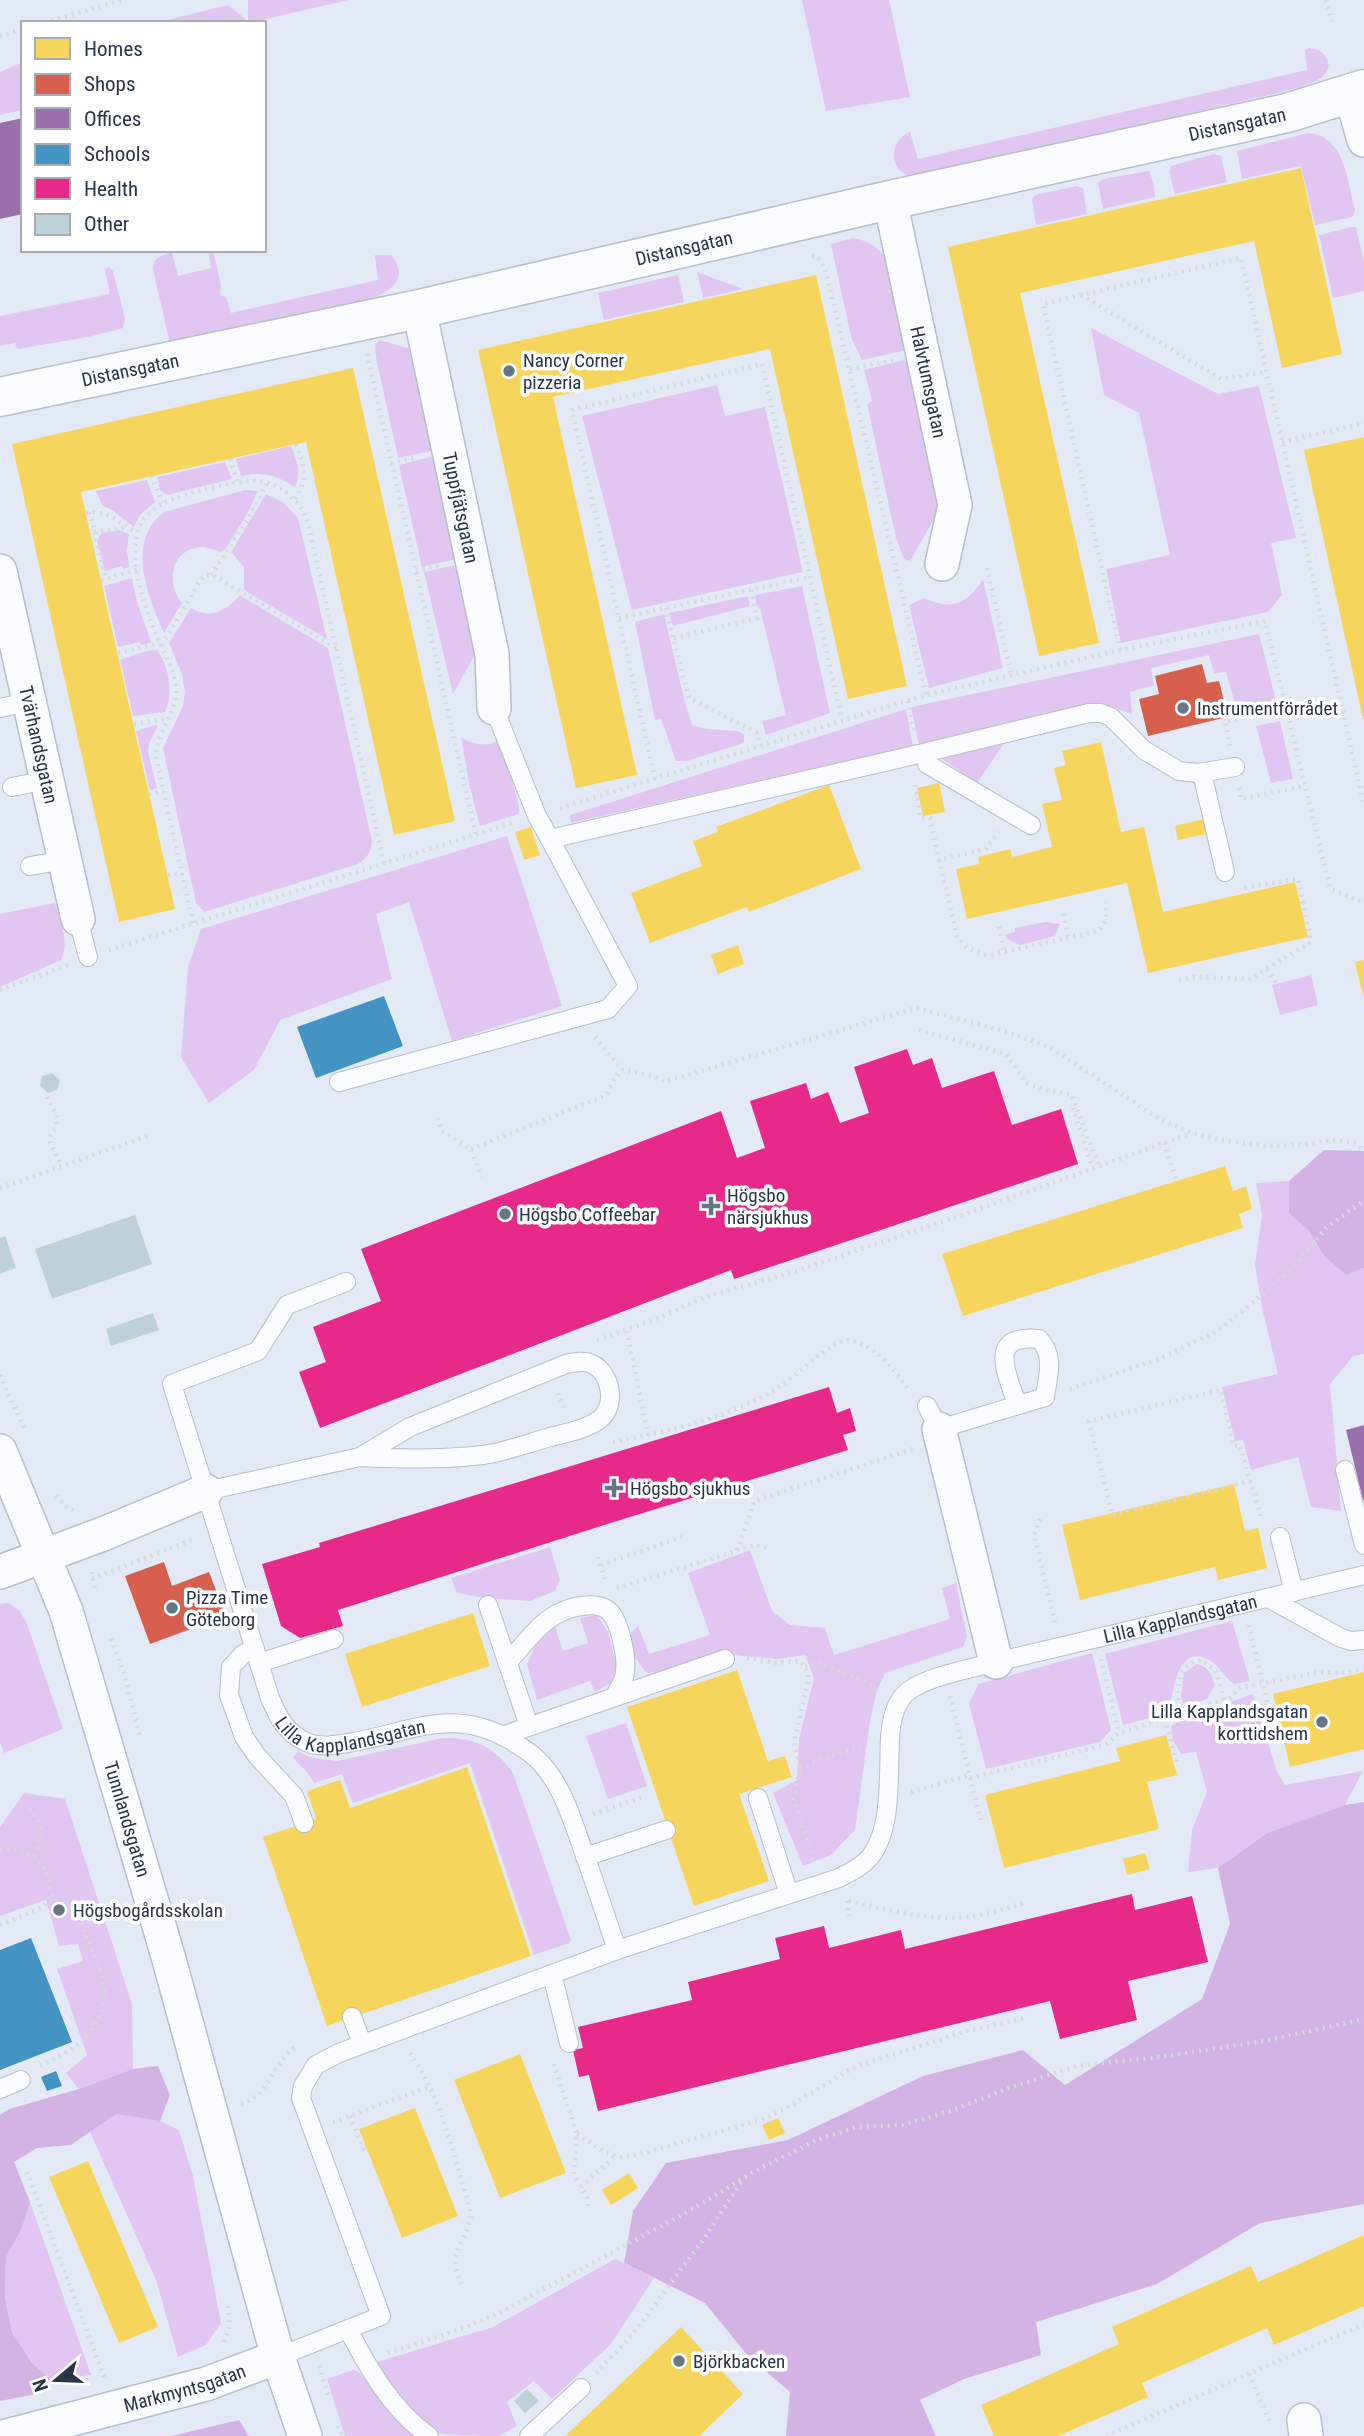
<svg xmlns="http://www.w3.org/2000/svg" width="1364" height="2436" viewBox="0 0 1364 2436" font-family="'Roboto Condensed',sans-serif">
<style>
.green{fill:#e1c6f1}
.forest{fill:#d3b3e3}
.homes{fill:#f6d55c}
.shops{fill:#d6604d}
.offices{fill:#9970ab}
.schools{fill:#4393c3}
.health{fill:#e7298a}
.building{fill:#bed1d7}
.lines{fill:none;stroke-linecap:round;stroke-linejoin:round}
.service-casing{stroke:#b5bfcd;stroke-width:20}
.minor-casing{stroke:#b5bfcd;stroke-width:36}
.tertiary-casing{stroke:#b5bfcd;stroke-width:41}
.path{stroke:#d6d9dd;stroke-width:4.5;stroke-dasharray:2 5;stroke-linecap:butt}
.service{stroke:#fbfcfe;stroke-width:18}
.minor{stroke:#fbfcfe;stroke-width:33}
.tertiary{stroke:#fbfcfe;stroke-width:38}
.poi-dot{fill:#697485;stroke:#fff;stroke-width:2.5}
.labels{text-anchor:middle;stroke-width:7;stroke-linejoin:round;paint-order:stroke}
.street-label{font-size:19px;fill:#283449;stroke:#fff}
.poi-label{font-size:19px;fill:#283449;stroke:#fff;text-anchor:start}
</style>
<rect width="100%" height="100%" fill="#e3eaf5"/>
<!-- green -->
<path class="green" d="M248,0H348L249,23H155L228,5L248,21Z
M802,0H889L910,97L826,111Z
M1309,48C1318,49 1323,51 1327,59C1337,81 1295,88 1282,92L913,177C888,172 888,141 910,132L918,159L1307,70L1305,50Z
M23,62V110L0,115V72Z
M1309,133C1345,136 1347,181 1355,209L1354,215L1352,217L1315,225L1301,166L1242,179L1237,151Z
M1214,154L1221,156L1227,182L1175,194L1169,171L1171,166Z
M1149,171L1154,184L1155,197L1103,209L1098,183L1103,179Z
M1077,186L1083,188L1087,214L1036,225L1032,199L1035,195Z
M1351,227H1356L1364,261V291L1333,298L1319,235Z
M853,238C866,240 880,247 886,259L908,350L862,360L851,337L831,244Z
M208,250H213L221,286L220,295L226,297L231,313L378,280L375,255H391C410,277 392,290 372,299L262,326L170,344L153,269C154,256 162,256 172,252L178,276L211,268Z
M109,267L113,271L125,318L123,328L88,337L17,349L15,343L0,346V316L110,294L105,269Z
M697,272L743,289L703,298Z
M678,275L684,302L604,320L598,293Z
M1091,328L1218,394L1259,386L1296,538L1271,543L1282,595L1268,612L1121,643L1106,569L1170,555L1139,413L1104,395Z
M380,340L414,350L436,450L398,458L376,357L375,345Z
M909,359L940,504L935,517L910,561L904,559L896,538L867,404L872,401L864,370Z
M717,385L725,416L765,407L803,572L632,610L582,416Z
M291,446C297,462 302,472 295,487C276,475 263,471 241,476L236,459Z
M438,455L460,558L422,567L399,465Z
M225,462L232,479L167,495L160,490L157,477Z
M147,480L155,502L140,515L134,527L113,511L102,505L96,491Z
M245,490L258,491L246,516L226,548L221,552C215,550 210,548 204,547C171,547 165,582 182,603L164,633C148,597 125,541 164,512Z
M266,494L284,503L298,518L327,639L244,590V567L231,552Z
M119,530L129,534L127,550L129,567L124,569L122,566L105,571L97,541L101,533Z
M456,565L463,569L478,649L453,694L424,572Z
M132,578L137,602L151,642L142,645L140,642L118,647L104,586Z
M983,579L1003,668L929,688L909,605L924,598C951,611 968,604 983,579Z
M802,586L830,713L766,735L762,721L786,715L760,608L757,606L755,595Z
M240,595L328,648L372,841C371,852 368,857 358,864L204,912L196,903L163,748L183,706L185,692L182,674L169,643L191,608C211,620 226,611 240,595Z
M748,596L750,606L673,626L669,613Z
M664,614L685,703L692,725L706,729L737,731L744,734V743L687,761H676L661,719L655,720L635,622Z
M1259,634L1276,701L1237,710L1226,672L1214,673L1209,655L1151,668L1154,685L1130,692L1132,714L1102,703L920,745L918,741L911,707Z
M157,650C169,667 174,693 165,712L133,716L120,660L146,651Z
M906,709L913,746L575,822L571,823L570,815Z
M1280,721L1293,779L1271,783L1256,726Z
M155,725L158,726L149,744L148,752L157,788L150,790L136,731Z
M461,737C472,745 490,748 501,738L519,806V814L480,826L469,783Z
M1005,742L977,783L942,759L941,757Z
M507,836L562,1006L452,1041L409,902L376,914L392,979L280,1020L254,1070L209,1103L181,1057L188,967L201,929Z
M55,903C60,921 70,941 61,960L0,987V914Z
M1045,922L1060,924L1055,936L1020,945L1007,939L1005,935L1015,932V928Z
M1311,975L1318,1005L1280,1015L1272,985Z
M1289,1181V1213L1309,1231L1324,1256L1346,1275L1364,1268V1354L1353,1356L1330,1384L1341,1511L1311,1507L1298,1457L1251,1470L1243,1440L1235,1441L1222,1387L1278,1374L1263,1312L1255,1265L1262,1215L1256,1183Z
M550,1547L560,1580L555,1591L530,1601L486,1598L457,1593L451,1578Z
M750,1550L772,1611L790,1625L825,1628L834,1655L950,1619L942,1588L956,1583L967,1637L963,1647L885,1673L877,1690L870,1721L855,1830L831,1855L803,1866L773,1793L797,1780L799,1739L814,1678L805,1655L778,1659L720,1654L668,1671L647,1673L635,1658L629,1635L638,1626L649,1654L710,1635L688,1573Z
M9,1603L20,1611L27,1624L63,1729L4,1753L0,1742V1604Z
M597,1615L608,1632L617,1667L611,1683L595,1692L590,1681L537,1700L527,1664L541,1634L555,1626L563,1651L588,1643L580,1618Z
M1232,1621L1250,1681L1234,1684C1225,1678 1219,1666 1211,1661C1176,1640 1174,1694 1168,1713L1123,1725L1105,1654Z
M1092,1653L1111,1730L1100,1742L986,1769L969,1703L979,1684Z
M1197,1664C1209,1667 1211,1674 1215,1685L1207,1699L1191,1705L1183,1703L1181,1696L1184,1673Z
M1253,1694L1277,1772L1285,1785L1363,1771L1345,1805L1267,1833L1218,1868L1188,1872L1192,1830L1207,1792L1196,1752L1181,1754L1173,1740L1171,1726L1183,1719Z
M626,1723L647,1786L608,1799L586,1736Z
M443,1738C474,1737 495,1747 513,1773L571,1940L570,1943L534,1955L470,1763L353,1803L342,1774L314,1783L307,1772L293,1758L298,1751L309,1757L337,1761Z
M24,1793L65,1799L132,2004L133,2069L79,2089L66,2073L87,2055L57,1969L83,1961L78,1944L59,1946L46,1900L0,1916V1827Z
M116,2114L160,2121L179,2130L193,2176L221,2323L206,2345L178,2357L156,2280L90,2132Z
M30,2202L91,2375L51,2380L32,2363L12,2332L5,2297L6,2257L22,2228Z
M615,2259L654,2278L611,2344L552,2399L534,2381L507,2402L517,2426L499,2436C483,2436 452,2436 438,2433C415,2423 386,2385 377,2362L493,2327Z
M353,2370L358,2371L415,2436H345L327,2379Z"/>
<!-- forest -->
<path class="forest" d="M1324,1150L1364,1151V1268L1346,1275L1324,1256L1309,1231L1289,1213V1181Z
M1364,1802V2204L1260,2223L1157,2284L1036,2322L1041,2355L964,2379L920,2400L936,2436H786L790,2392L748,2356L705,2303L624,2263L633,2211L666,2163L788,2140L923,2076L1023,2050L1065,2085L1202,1999L1230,1924L1218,1868L1267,1833L1345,1805Z
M158,2066L170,2095L160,2121L116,2114L71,2145L37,2148L14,2162L30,2202L22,2228L6,2257L5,2298L12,2332L32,2363L51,2380L37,2394L0,2401V2115L9,2109L79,2089L133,2069Z
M239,2420L249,2436H171Z"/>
<!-- homes -->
<path class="homes" d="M1301,168L1342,354L1282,368L1254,241L1020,293L1099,643L1039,656L948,247Z
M816,275L907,686L848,699L770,349L553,397L637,775L576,788L478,350Z
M353,368L455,821L394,835L306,442L81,492L175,909L119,922L12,444Z
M1364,437V719H1363L1304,450Z
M1101,742L1121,832L1144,827L1163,912L1295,882L1308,937L1148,973L1127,883L967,919L956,869L979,864L978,857L1010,849L1012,857L1052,847L1042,804L1062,800L1054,768L1066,765L1062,751Z
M939,783L945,812L923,816L917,788Z
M829,785L861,869L749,912L747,907L650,943L631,893L702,866L693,841L718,832L716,827Z
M1204,819L1206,834L1178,840L1175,826Z
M531,827L540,855L524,860L515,832Z
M738,945L744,964L718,974L711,955Z
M1364,960V995H1363L1355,962Z
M1225,1166L1233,1191L1246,1186L1252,1209L1239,1214L1243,1228L963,1316L942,1254Z
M1234,1484L1245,1531L1258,1528L1267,1568L1218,1580L1215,1567L1080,1600L1062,1525Z
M473,1613L490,1666L362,1707L345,1654Z
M737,1670L768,1761L785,1756L792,1777L739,1794L769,1881L694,1906L627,1707Z
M1364,1672V1749L1290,1767L1273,1694Z
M1166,1735L1177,1775L1147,1782L1159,1829L1004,1868L985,1795L1120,1761L1116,1748Z
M467,1767L531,1956L327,2026L263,1837L316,1819L307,1791L340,1780L350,1808Z
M1145,1853L1150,1869L1127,1875L1123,1859Z
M520,2054L566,2173L500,2198L454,2080Z
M415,2108L458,2216L402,2238L359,2129Z
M778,2118L785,2133L769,2140L762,2125Z
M88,2161L158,2327L119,2343L49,2177Z
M629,2173L638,2188L611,2205L602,2190Z
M1364,2235V2306L1274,2345L1267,2328L1142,2383L1148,2397L1058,2436H994L981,2405L1119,2344L1112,2327L1251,2266L1258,2282Z
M681,2327L743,2394L699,2436H565Z"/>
<!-- shops -->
<path class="shops" d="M1202,664L1207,683L1219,681L1228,717L1148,736L1139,699L1159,694L1155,676Z
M164,1562L172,1586L209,1572L226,1616L150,1644L125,1576Z"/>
<!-- offices -->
<path class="offices" d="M23,118V214L0,219V123Z
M1364,1425V1500H1363L1346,1430Z"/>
<!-- schools -->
<path class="schools" d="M384,996L403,1046L316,1078L297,1027Z
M31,1938L72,2042L0,2070V1950Z
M56,2071L62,2086L47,2091L41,2077Z"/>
<!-- health -->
<path class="health" d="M907,1049L913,1065L932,1058L942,1088L994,1071L1012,1125L1061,1109L1078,1164L734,1279L731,1270L320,1428L299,1372L326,1362L313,1327L381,1301L361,1249L721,1111L737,1158L765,1148L750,1101L806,1083L811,1099L828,1092L840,1123L869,1113L854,1067Z
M829,1387L837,1413L850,1408L856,1431L843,1435L848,1450L604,1525L338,1610L343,1626L300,1638L281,1626L262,1564L320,1547L319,1543Z
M1132,1894L1135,1910L1192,1896L1208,1962L1128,1981L1137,2020L1060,2039L1050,2001L598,2111L589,2075L579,2077L573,2050L583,2048L578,2027L692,2000L688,1982L780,1959L775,1938L824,1926L829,1948L901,1930L905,1949Z"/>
<!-- building -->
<path class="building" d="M52,1073L60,1080L57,1090L48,1093L40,1086L42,1076Z
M135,1215L152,1264L52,1299L35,1249Z
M5,1236L16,1268L0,1274V1238Z
M153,1313L159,1330L111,1346L106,1329Z
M527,2389L539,2401L525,2413L514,2401Z"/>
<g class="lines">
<!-- service casing -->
<g class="service-casing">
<g id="service">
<path d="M0,708L29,702"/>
<path d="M494,708L537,816L550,839L919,754L1089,713H1101L1111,717L1144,750L1179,771L1198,773L1235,767"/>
<path d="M925,753L927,764L1031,825"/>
<path d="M1202,773L1225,872"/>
<path d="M12,787L47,780"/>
<path d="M30,866L65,860"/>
<path d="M78,919L88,957"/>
<path d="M339,1082L608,1009L628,986L550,839"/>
<path id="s1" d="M346,1282L287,1305L258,1351L172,1384L270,1698C278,1717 286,1733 306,1742C320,1748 334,1745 348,1743C410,1733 452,1705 512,1741C521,1747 530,1752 538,1760C562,1784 572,1819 583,1850C595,1883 606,1917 617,1950"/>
<path d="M927,1406L939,1429L1045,1397C1048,1376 1055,1355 1039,1339C985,1334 1008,1375 1017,1405"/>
<path d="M1345,1470L1364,1545"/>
<path d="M206,1491L360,1457L410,1427L566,1364C575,1362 584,1360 592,1364C611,1373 617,1405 600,1419C588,1429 566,1433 550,1437C529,1443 505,1452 483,1455C442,1460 401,1459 360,1457"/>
<path d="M1280,1537L1294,1592"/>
<path d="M1268,1598L1341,1638L1351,1641L1364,1640"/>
<path d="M488,1605L529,1726"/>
<path d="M255,1649L243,1654L231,1667L229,1695L244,1737L257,1756L294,1796L304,1823"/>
<path d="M259,1663L334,1639"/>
<path d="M507,1663C523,1646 537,1625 557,1614C570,1607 596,1600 609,1611C620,1621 627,1658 625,1672C624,1682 619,1689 614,1697"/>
<path d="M502,1736L725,1659"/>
<path d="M758,1798L789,1894"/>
<path d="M585,1857L666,1830"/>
<path d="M552,1974L569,2043"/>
<path d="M352,2017L362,2043"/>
<path d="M0,2089L21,2080"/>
<path d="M348,2329C368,2368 392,2410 429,2436"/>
<path id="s2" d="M278,2357L381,2316L301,2098L303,2086L316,2065L339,2053L617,1950L839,1878C850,1872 862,1867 870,1857C893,1828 888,1774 890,1738C891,1723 894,1704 906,1693C923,1677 973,1668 996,1662L1364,1575"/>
<path d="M529,2436L581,2388"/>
</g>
</g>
<!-- minor casing -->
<g class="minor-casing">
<g id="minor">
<path d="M1351,94L1364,140"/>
<path id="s3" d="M890,200L955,505L942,564"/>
<path id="s4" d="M419,309L492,654L494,708"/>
<path id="s5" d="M0,571L78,919"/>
<path d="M939,1429L996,1662"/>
<path id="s6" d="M0,1451L66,1611L168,1956L278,2357L305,2436"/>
<path d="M0,1572L103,1534L206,1491"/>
<path d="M1304,2420L1306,2436"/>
<path id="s7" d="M7,2436L206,2384L278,2357"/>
</g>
</g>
<!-- tertiary casing -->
<g class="tertiary-casing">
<g id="tertiary">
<path id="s8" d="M0,397L419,309L890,200L1287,113L1364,89"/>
</g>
</g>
<!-- path -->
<path class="path" d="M1326,0L1332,21
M45,23L122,0
M0,36L23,29
M812,256L818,257L825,268L926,695
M1081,295L1221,379L1266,372
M367,354L476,835
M850,369L893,360
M1282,442L1364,423
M230,459L238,483
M391,463L417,457
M151,476L163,503
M295,499C309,479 304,466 296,444
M90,512L106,579
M86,513C107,509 121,523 137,533
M94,532L128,527
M987,568L1011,675
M416,571L440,565
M211,575L249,517L267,483
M101,580L137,570
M665,608L689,698L756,732L761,746
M619,618L810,577
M674,638L757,618L751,590
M162,645L201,579L206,575H213L336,648
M1120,650L1043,304L1241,258L1364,806
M118,653L160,643
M908,701L914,730
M134,724L168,718
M1230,746L1225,722L1286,706
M655,779L572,410L762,364L842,720
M915,785L921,818H930L939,860L986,849L999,832
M1239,788L1241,799L1305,786
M149,794L163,790
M560,808L926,695L1120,650L1265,621L1330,888L1364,903
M939,860L957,936C965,948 975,954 990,955L1098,931C1107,921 1107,915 1105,902
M168,875L181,873
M1063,914L1068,938
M193,923L156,757C155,731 179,713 176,687C174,668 164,653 157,637C145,608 127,559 139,528C142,518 155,507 165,502C182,494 240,479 258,481C283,484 300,501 308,523L384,863
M999,927L1004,952
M109,950L515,822
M1267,969L1283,992
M1179,980L1195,977L1250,979L1311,942L1298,879L1243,888
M0,990L68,965
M919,1030L1006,1054L1026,1083L1043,1089L1072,1095L1098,1165
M595,1037L621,1069L656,1077L664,1082L916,1008L1005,1031L1049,1047L1163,1121L1192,1133L1220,1140L1266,1146L1301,1145L1336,1140L1355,1143L1364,1152
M47,1097L58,1118L56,1127L50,1136V1142L62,1166
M1073,1108L1092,1167
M438,1118L442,1131L471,1149L481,1177
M1164,1143L1176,1178
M471,1149L605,1096L621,1069
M0,1188L150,1135
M627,1331L648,1435
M597,1340L654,1320L705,1297L790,1273L974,1211L1192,1133
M0,1375L24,1428
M1070,1389L1161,1358L1219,1330L1292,1270L1326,1228L1364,1200
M558,1393L565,1411
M613,1442C669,1431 726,1419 776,1389C800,1375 820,1348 847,1340C874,1344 895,1368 908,1390
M1251,1481L1112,1515L1089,1421L1221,1390L1234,1446L1240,1445L1262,1520
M56,1496L67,1507L73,1510
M1040,1519L1034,1534L1055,1623
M737,1550L755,1545L768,1548
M598,1557L606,1583
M601,1565L685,1536
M92,1572L95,1590
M92,1579L194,1539
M617,1588L737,1551L754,1501L913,1449
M1249,1625L1273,1726
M111,1639L124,1673L140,1737
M747,1658L777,1663L800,1661L808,1672V1682L794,1743L800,1768L794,1799L814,1863
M1101,1659L1119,1733
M805,1666L817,1662L875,1686
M950,1696L981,1821
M1180,1714C1177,1693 1174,1663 1202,1660L1216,1671L1224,1700
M1165,1719L1177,1764
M800,1768L844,1751L865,1747
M970,1778L1105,1745L1119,1733L1230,1698L1239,1688L1320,1672L1347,1673L1364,1669
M911,1792L969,1775
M29,1809C44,1822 43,1839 34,1856
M593,1814L643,1797
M0,1850C23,1846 42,1858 49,1880C50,1885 50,1892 53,1895C58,1900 65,1903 70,1908C81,1921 86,1935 92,1951C97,1962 102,1974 104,1986C109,2026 72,2054 38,2066
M848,1901L849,1916
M849,1901C888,1910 928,1921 968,1917C987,1915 1007,1908 1026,1902
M0,1925L43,1907L52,1895
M410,2053C443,2100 454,2158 471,2212C471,2231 453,2247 456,2267C457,2273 459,2279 461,2284
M554,2064L577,2134L574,2175L587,2198L588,2207
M241,2104C271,2095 272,2060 299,2045
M350,2116L366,2155
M333,2122L431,2086
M577,2134L605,2152L621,2157L636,2155L761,2120L785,2109L849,2070L861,2065L963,2032L1025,2018
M27,2172L105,2379
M581,2187L616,2155
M224,2342L230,2325L228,2306
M388,2353L464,2328L505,2310L696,2207L757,2170L817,2140L857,2127L902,2125L950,2111L1009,2088L1077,2066L1160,2057L1264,2041L1364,2019
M319,2366L329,2397
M596,2373L633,2334L705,2237L743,2179
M1249,2374L1271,2425
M338,2426L342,2436
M1106,2436L1364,2324"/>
<!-- service -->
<use href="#service" class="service"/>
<!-- minor -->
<use href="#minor" class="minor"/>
<!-- tertiary -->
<use href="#tertiary" class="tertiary"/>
</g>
<!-- markers -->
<g class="poi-dot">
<circle cx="509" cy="371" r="7"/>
<circle cx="1183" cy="708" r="7"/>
<path d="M707.5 1195.5h7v7h7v7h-7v7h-7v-7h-7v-7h7z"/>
<circle cx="505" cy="1214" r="7"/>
<path d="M610.5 1477.5h7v7h7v7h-7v7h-7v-7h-7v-7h7z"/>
<circle cx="172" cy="1608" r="7"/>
<circle cx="1322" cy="1722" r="7"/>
<circle cx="59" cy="1910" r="7"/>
<circle cx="679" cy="2361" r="7"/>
</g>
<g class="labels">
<!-- street labels -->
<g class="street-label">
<text dy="7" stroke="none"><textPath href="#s8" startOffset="1267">Distansgatan</textPath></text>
<text dy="7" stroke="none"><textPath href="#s8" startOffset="700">Distansgatan</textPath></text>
<text dy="7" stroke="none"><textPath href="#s8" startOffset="133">Distansgatan</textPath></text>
<text dy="7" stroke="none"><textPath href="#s3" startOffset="186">Halvtumsgatan</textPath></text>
<text dy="7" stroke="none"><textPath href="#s4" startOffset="203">Tuppfjätsgatan</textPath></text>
<text dy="7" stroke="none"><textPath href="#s5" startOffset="178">Tvärhandsgatan</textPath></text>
<text dy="7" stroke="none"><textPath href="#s2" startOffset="1430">Lilla Kapplandsgatan</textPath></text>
<text dy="7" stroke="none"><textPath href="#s1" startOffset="640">Lilla Kapplandsgatan</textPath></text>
<text dy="7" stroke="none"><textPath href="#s6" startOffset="390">Tunnlandsgatan</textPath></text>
<text dy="7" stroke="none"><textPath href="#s7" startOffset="184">Markmyntsgatan</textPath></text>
</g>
<!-- poi labels -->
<g class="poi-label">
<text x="523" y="367">Nancy Corner<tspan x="523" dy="22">pizzeria</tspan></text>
<text x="1197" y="715">Instrumentförrådet</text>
<text x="727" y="1202">Högsbo<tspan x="727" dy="22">närsjukhus</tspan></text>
<text x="519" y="1221">Högsbo Coffeebar</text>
<text x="630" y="1495">Högsbo sjukhus</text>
<text x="186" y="1604">Pizza Time<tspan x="186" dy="22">Göteborg</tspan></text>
<text x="1308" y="1718" text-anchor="end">Lilla Kapplandsgatan<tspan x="1308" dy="22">korttidshem</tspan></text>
<text x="73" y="1917">Högsbogårdsskolan</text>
<text x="693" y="2368">Björkbacken</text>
</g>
</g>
<!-- legend -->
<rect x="21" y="21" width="245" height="231" fill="#ffffff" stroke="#a9aeb6" stroke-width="2"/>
<rect x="35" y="38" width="35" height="21" fill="#f6d55c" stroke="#a9aeb6" stroke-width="2"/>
<text x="84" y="56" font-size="21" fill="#283449">Homes</text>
<rect x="35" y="74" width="35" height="21" fill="#d6604d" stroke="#a9aeb6" stroke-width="2"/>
<text x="84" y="91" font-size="21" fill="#283449">Shops</text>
<rect x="35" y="108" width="35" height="21" fill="#9970ab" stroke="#a9aeb6" stroke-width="2"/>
<text x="84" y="126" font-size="21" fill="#283449">Offices</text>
<rect x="35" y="144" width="35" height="21" fill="#4393c3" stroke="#a9aeb6" stroke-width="2"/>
<text x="84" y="161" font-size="21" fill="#283449">Schools</text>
<rect x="35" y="178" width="35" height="21" fill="#e7298a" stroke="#a9aeb6" stroke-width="2"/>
<text x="84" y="196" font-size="21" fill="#283449">Health</text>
<rect x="35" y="214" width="35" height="21" fill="#bed1d7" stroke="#a9aeb6" stroke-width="2"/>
<text x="84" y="231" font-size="21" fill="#283449">Other</text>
<!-- north arrow -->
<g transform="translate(56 2380) rotate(251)" stroke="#ffffff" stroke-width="5" paint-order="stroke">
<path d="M0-5L12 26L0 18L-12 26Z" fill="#283449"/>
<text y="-10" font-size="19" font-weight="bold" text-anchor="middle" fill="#283449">N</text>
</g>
</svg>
